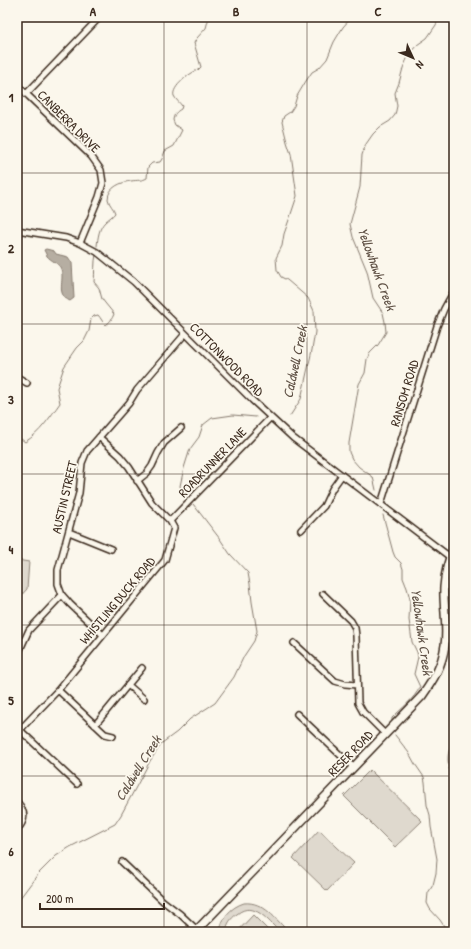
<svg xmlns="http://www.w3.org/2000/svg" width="471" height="949" viewBox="0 0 471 949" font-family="'Patrick Hand',sans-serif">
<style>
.green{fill:#dfd9ce;stroke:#8d8276}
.water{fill:#b6aea2;stroke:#85796d}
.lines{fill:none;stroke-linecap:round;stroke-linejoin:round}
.stream{stroke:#85796d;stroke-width:1}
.minor-casing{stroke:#3b2a1e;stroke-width:8}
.major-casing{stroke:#3b2a1e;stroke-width:10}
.minor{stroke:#fbf7ec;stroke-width:5}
.major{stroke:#fbf7ec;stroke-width:7}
.grid{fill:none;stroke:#3b2a1e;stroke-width:1;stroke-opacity:0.55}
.labels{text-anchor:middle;stroke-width:3.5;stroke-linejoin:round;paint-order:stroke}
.street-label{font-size:13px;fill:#3b2a1e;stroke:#fbf7ec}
.water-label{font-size:14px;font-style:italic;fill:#605246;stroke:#fbf7ec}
.neatline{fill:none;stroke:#3b2a1e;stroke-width:1.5}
.grid-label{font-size:13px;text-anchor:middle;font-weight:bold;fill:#3b2a1e}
</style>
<rect width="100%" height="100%" fill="#fbf7ec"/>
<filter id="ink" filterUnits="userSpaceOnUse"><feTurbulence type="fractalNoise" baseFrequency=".025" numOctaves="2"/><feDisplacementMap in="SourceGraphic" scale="8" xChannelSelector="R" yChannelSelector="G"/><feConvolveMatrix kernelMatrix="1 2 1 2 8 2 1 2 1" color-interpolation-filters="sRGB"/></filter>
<g filter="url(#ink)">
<!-- green -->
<path class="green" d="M17,560L29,562L27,589L18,599H17Z
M454,742V782C448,770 444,753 454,742Z
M370,770L422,821L395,847L344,796Z
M319,830L354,863L327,891L293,858Z
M244,903C264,901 276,920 289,932H280C268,921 254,900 237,914C230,919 227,924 226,932H220C221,918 231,907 244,903Z
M253,915L270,932H237Z"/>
<!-- water -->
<path class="water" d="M46,249L54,251L56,254L68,257L72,263L74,298L70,301C55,294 65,281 61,269C59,263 51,261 47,256C46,254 45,252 44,250Z"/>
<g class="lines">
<!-- stream -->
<path class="stream" d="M97,246C98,237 99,228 105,222C108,219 112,217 115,213C114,208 109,205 108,199C108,187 122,182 131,181C137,180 142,181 147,178L148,167L152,163L160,162L162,159L165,151L174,146L182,130L175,125L173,120C174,114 176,112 181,109L182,106C180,103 176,100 174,96C171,87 191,72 198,70L201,67L194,43L197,38L206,28L209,17
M290,416L301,399L312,350L315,332L314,311L308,298L287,280L281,277L277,270L276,258L282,246L284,234L290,217L297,196L291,154L287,142L282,122L284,116L290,112L294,106L297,96L306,81L312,72L319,68L327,59L334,42L343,27L352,17
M17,436L25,442C40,433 50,417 60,403L57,388L64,367L77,348L84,341L89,331L91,319L94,316L98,315C101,318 102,322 106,325C110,322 112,319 114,314L105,303L102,299L99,288L94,282C95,272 94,263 96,254
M376,490L373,477L359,467L352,459L349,452V443L359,384L365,373L367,359L370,353L378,345L386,332L385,322L383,313L373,298L367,271L353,237L350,224L360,187L362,155L366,144L373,134L380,127L390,121L395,115L397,106L395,93L399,83L403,68L409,54L417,45L427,38L436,25L439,17
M187,497L182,491L180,486L184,468L190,449L199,437L203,425L212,418L233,415L256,417
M383,515L393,552L395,557L401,563L403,569V578L407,588L410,599L409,620L411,634L412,642L417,652L418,657L414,674L420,687C414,699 402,708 392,718V722
M395,735L409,753L415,764L424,777L425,782L427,805L430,815L431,827L437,859L436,873L433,885L428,893L427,903L430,909L440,920L448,932
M17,902L38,874L56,856L70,847L115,824L121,815L150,761L162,743L177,732L190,719L215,703L234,677L244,656L254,641L257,631L252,602L250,584L248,573L230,554L220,539L193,504"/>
<!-- minor casing -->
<g class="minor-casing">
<path id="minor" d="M17,85L91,156L101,170L103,183L99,197L80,243
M26,94L97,20L98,17
M17,230L66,238L80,243L97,252L134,282L252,400L293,438L450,557
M17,377L27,383
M137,481L147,473L152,466L158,453L164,443L181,428
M381,504L437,326L444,309L454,291
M170,521L270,418
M301,530L324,506L332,489L342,475
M69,532L111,549
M323,594L351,621L355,628L356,636L358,703L363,712L385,734
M103,635L70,604L62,595L58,584V570L79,493L82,463L87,451L129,403L137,390L185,334
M294,643L335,681L345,684L357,685
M17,656L29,630L62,595
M128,685L144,699
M58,690L105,734L113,736
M297,714L353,767
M95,725L142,668
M20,730L77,784
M17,733L58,690L165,560L174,528L170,521L152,503L129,467L120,456L99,437
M17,802C26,812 26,820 17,830
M122,862L163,901L180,914L197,930"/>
</g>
<!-- major casing -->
<g class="major-casing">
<path id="major" d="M195,932L422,696C434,679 442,666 445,645C448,626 443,606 444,587C445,573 448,560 454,548"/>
</g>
<!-- minor -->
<use href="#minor" class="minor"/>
<!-- major -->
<use href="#major" class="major"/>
</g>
</g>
<!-- grid -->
<path class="grid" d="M164,17V932M307,17V932M17,173H454M17,324H454M17,474H454M17,625H454M17,776H454"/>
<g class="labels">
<!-- street labels -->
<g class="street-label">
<text transform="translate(69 121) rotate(45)" y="5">CANBERRA DRIVE</text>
<text transform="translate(227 359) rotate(45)" y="5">COTTONWOOD ROAD</text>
<text transform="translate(404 393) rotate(-73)" y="5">RANSOM ROAD</text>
<text transform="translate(212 462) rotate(-46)" y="5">ROADRUNNER LANE</text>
<text transform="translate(64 497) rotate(-77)" y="5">AUSTIN STREET</text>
<text transform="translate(117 600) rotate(-50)" y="5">WHISTLING DUCK ROAD</text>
<text transform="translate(350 753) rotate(-46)" y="5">RESER ROAD</text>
</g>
<!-- water labels -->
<g class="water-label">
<text transform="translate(377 269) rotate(70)" y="5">Yellowhawk Creek</text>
<text transform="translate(295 362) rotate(-78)" y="5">Caldwell Creek</text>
<text transform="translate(422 632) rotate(82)" y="5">Yellowhawk Creek</text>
<text transform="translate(138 768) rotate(-58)" y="5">Caldwell Creek</text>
</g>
</g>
<!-- margin -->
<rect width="471" height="949" fill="none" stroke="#fbf7ec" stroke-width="44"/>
<!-- north arrow -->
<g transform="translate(413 58) rotate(134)" stroke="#fbf7ec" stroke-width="3" paint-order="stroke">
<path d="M0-3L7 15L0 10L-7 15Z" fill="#3b2a1e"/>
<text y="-6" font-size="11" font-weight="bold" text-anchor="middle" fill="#3b2a1e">N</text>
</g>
<!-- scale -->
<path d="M40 903v6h124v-6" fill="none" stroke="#3b2a1e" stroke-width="2"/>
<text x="46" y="903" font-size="12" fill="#3b2a1e" stroke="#fbf7ec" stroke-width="3" paint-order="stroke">200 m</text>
<rect x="22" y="22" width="427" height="905" class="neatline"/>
<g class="grid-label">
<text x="93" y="16">A</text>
<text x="236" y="16">B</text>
<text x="378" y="16">C</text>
<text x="11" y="102">1</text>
<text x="11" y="253">2</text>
<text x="11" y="404">3</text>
<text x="11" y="554">4</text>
<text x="11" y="705">5</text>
<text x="11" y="856">6</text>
</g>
</svg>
